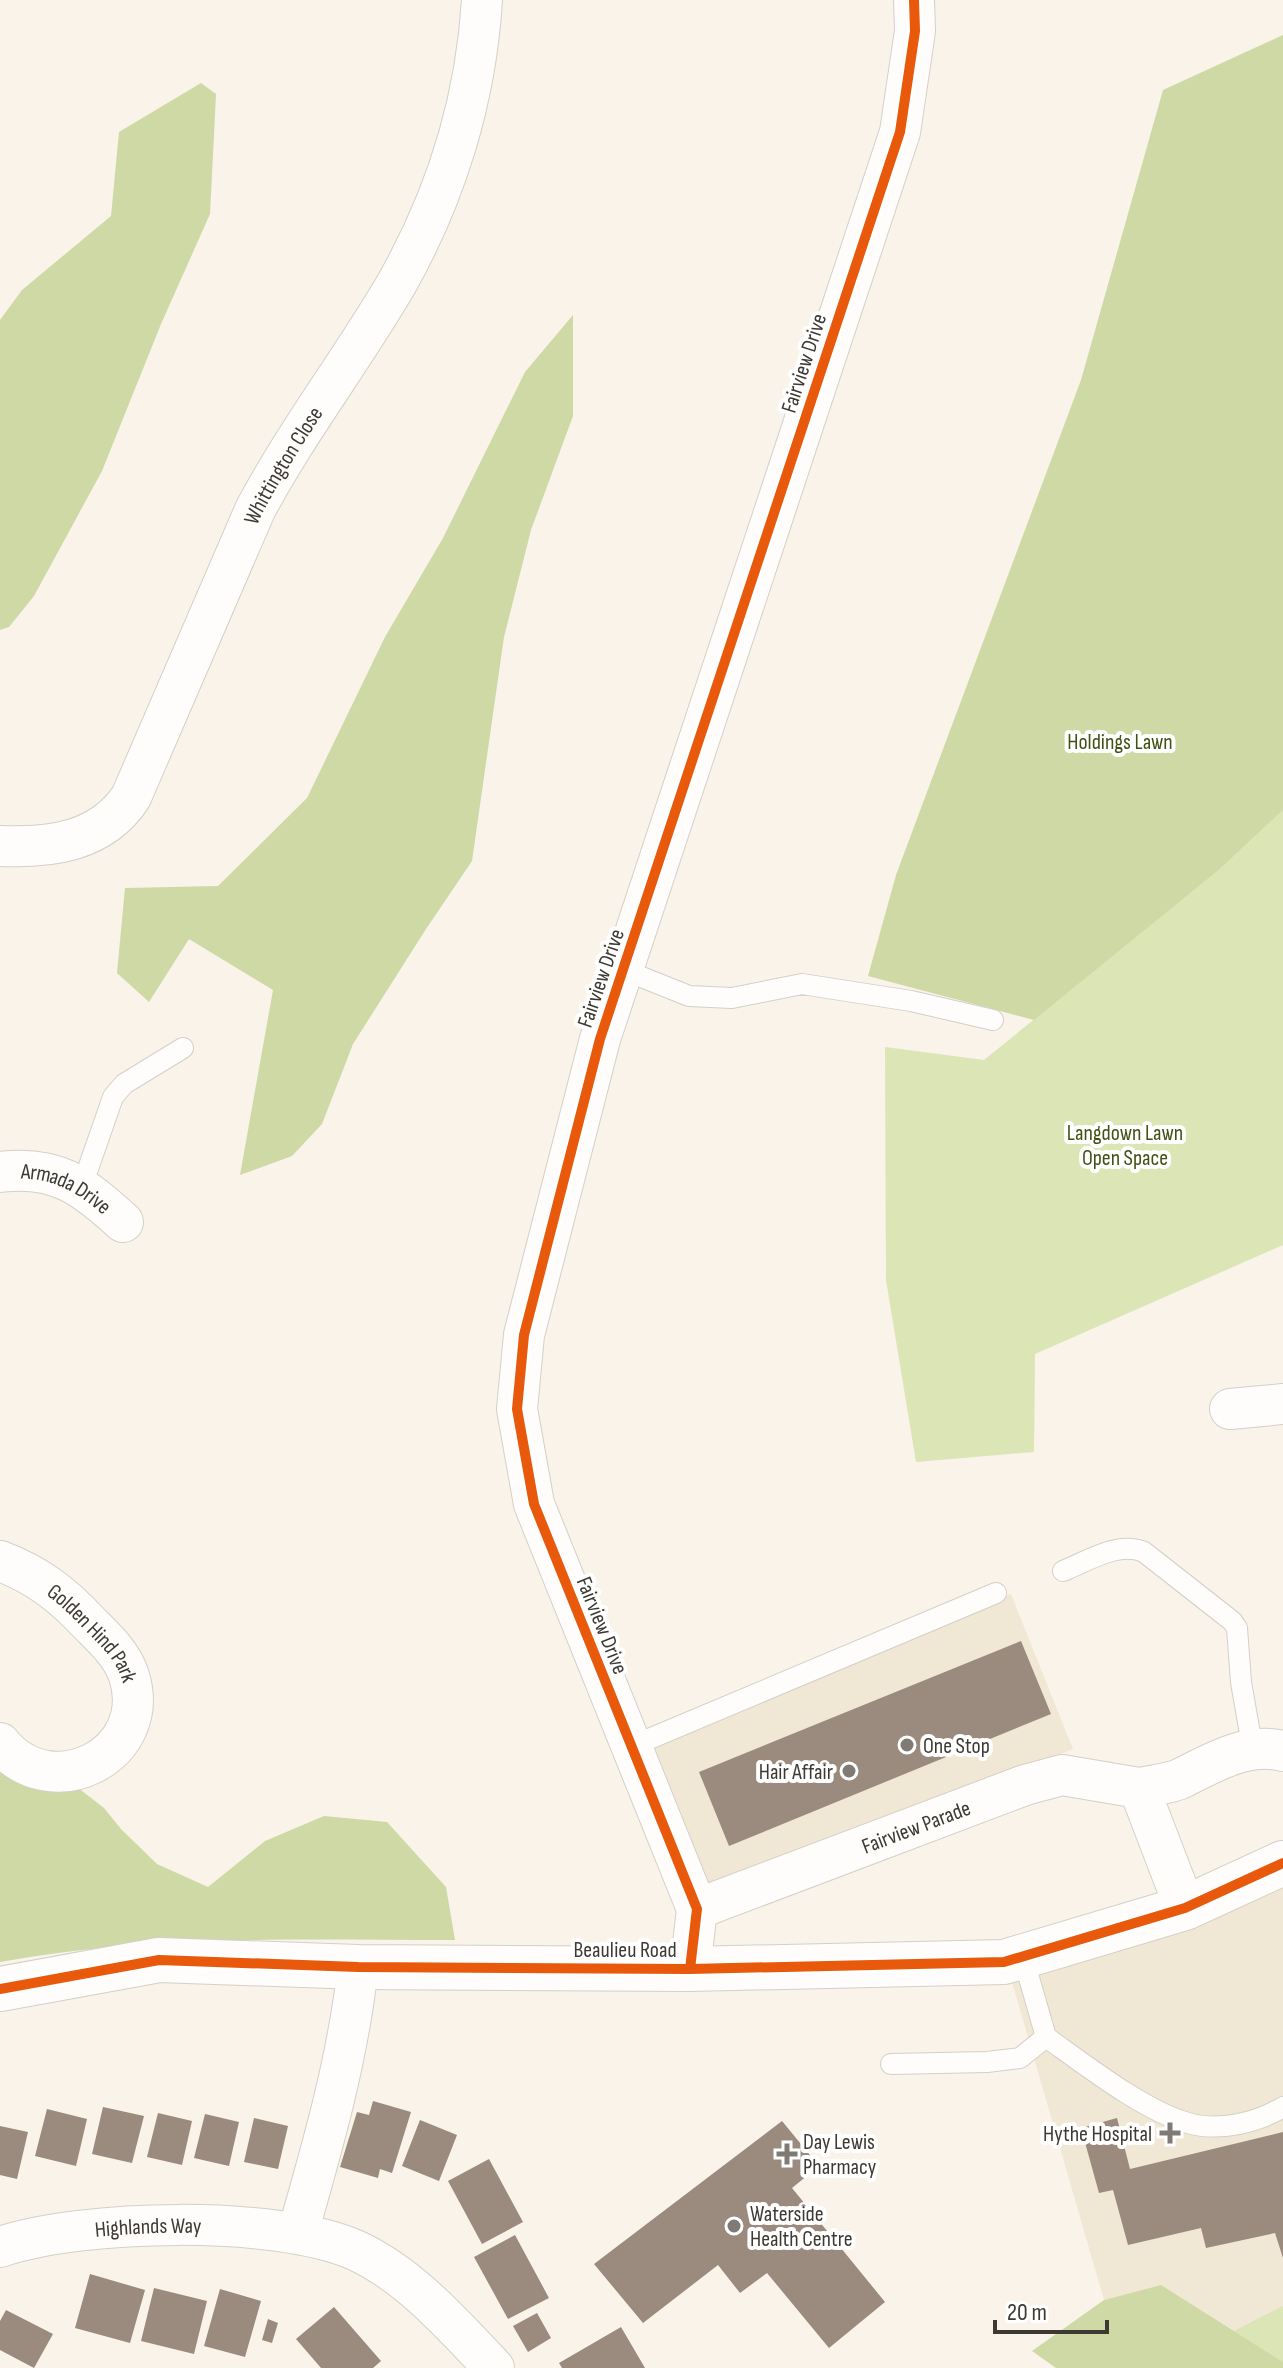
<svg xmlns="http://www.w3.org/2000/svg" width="1283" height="2368" viewBox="0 0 1283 2368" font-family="'Sofia Sans Condensed',sans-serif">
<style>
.built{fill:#f1e7d5}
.green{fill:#dbe5b6}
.forest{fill:#ced9a5}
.building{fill:#9b8a7e}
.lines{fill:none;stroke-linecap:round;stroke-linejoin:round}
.lane-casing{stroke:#d4d0c8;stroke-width:22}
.street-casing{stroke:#d4d0c8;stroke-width:42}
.secondary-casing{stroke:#d4d0c8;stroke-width:46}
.lane{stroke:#fefdfc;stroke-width:20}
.street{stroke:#fefdfc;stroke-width:40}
.secondary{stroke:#fefdfc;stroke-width:44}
.cycleway-casing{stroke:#fff;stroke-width:15}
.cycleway{stroke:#e8590c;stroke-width:10}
.poi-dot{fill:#7f7a73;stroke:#fff;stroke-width:3}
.labels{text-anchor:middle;stroke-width:8;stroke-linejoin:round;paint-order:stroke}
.street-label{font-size:22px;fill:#3d3933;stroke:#fff}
.park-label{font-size:22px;fill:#425113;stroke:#fff}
.poi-label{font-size:22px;fill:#3d3933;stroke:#fff;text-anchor:start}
</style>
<rect width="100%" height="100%" fill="#f9f3e9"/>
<!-- built -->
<path class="built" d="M1011,1594L1073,1749L704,1896L641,1741Z
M1283,1875V2362L1161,2285L1104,2300L1012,1982Z"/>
<!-- green -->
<path class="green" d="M1283,810V1245L1035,1354L1034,1452L916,1462L886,1280L885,1047L984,1060L1220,869Z
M1283,2306V2362L1234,2331Z"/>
<!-- forest -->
<path class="forest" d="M1283,35V810L1220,869L1034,1020L868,976L896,875L1081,380L1163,90Z
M201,83L216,94L210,214L161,324L102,471L34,596L9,627L0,630V320L22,290L111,216L119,132Z
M573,315V416L531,530L504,637L472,861L426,929L353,1044L322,1124L292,1156L240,1175L273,990L189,939L149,1002L117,973L125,888L218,886L307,798L385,637L443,538L525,372Z
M0,1770L77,1787L104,1808L121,1829L157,1864L208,1887L265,1841L324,1816L387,1822L446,1887L455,1940C304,1940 149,1934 0,1962Z
M1161,2285L1283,2362V2368H1056L1032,2351L1104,2300Z"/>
<!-- building -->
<path class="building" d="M1021,1641L1051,1714L729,1846L699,1772Z
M373,2101L411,2112L392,2173L380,2169L378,2178L340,2167L357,2112L369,2115Z
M103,2107L144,2116L132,2163L92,2154Z
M47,2109L87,2119L76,2166L35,2156Z
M158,2113L192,2121L182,2165L147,2157Z
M205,2114L239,2122L229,2166L194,2158Z
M254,2118L288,2126L278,2169L244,2162Z
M1117,2118L1130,2169L1283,2132V2258L1275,2233L1206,2248L1201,2228L1128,2245L1113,2190L1099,2193L1081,2128Z
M420,2120L457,2135L439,2181L402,2166Z
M782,2121L819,2166L792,2188L885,2302L829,2348L767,2273L740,2293L718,2265L643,2323L594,2264Z
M0,2126L28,2132L17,2179L0,2175Z
M489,2159L523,2222L482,2244L448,2181Z
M515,2235L549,2298L508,2319L474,2257Z
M90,2274L145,2290L130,2343L75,2328Z
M154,2288L207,2301L194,2354L141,2341Z
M220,2289L261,2301L245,2357L204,2346Z
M334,2307L381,2361L373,2368H321L296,2339Z
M6,2310L53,2334L34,2368L0,2350V2321Z
M537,2313L551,2338L528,2352L513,2326Z
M268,2319L278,2323L272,2343L262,2340Z
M621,2327L645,2368H562L559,2363Z"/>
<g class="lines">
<!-- lane casing -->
<g class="lane-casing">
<path id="lane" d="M624,970L689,996L732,998L802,984L911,1001L993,1020
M82,1186L113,1097L124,1084L183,1048
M1063,1571C1088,1561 1118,1541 1144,1552L1232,1621L1237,1628L1241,1682L1253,1751
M630,1747L996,1593
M1046,2037C1084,2064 1144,2111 1188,2123C1219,2132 1256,2123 1283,2107
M891,2064L987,2062L1020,2058L1046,2037L1023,1957"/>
</g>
<!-- street casing -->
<g class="street-casing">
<g id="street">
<path id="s1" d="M0,846C51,848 101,842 131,797L255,510C297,431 352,360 397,283C446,196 476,99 482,0"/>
<path id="s2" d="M0,1172C56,1165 84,1186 123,1222"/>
<path d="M1230,1409L1283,1404"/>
<path id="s3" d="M0,1561C37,1575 62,1594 89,1623C104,1638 122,1654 129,1676C154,1755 51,1807 0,1743"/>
<path d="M1139,1788C1153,1785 1170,1784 1182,1778C1212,1763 1247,1742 1283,1751"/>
<path id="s4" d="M697,1909L1025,1785L1062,1775L1139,1788L1185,1908"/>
<path d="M690,1969L697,1909L534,1504L517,1409L524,1335L600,1039L900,132L915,31L914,0"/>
<path d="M298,2232C323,2145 348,2058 358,1967"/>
<path id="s5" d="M0,2247C82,2219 276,2215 355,2250C410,2275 453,2325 494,2368"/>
</g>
</g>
<!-- secondary casing -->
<g class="secondary-casing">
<path id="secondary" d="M0,1989L159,1960L358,1967L690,1969L1004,1962L1185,1908L1283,1863"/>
</g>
<!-- lane -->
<use href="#lane" class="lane"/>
<!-- street -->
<use href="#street" class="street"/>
<!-- secondary -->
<use href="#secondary" class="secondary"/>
<!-- cycleway casing -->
<g class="cycleway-casing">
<path id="cycleway" d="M690,1969L697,1909L534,1504L517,1409L524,1335L600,1039L900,132L915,31L914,0
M0,1989L159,1960L358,1967L690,1969L1004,1962L1185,1908L1283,1863"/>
</g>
<!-- cycleway -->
<use href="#cycleway" class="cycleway"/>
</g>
<!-- markers -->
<g class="poi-dot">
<circle cx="907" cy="1745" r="8"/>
<circle cx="849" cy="1771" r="8"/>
<path d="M1166 2121h8v8h8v8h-8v8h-8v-8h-8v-8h8z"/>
<path d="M783 2142h8v8h8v8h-8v8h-8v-8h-8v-8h8z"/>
<circle cx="734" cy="2226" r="8"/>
</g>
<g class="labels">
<!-- street labels -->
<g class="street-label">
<text transform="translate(803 363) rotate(-72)" y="8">Fairview Drive</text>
<text dy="8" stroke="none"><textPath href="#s1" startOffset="512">Whittington Close</textPath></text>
<text transform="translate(600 978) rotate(-71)" y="8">Fairview Drive</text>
<text dy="8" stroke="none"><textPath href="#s2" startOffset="70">Armada Drive</textPath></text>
<text transform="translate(603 1625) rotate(68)" y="8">Fairview Drive</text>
<text dy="8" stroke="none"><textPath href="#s3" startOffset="120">Golden Hind Park</textPath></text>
<text dy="8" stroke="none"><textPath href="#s4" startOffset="234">Fairview Parade</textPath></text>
<text x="625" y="1957">Beaulieu Road</text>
<text dy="8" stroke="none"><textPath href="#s5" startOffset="150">Highlands Way</textPath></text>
</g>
<!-- park labels -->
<g class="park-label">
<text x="1120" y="749">Holdings Lawn</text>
<text x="1125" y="1140">Langdown Lawn<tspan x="1125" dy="25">Open Space</tspan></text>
</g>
<!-- poi labels -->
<g class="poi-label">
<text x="923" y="1753">One Stop</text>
<text x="833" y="1779" text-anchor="end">Hair Affair</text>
<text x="1152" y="2141" text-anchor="end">Hythe Hospital</text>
<text x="803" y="2149">Day Lewis<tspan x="803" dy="25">Pharmacy</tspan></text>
<text x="750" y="2221">Waterside<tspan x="750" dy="25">Health Centre</tspan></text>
</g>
</g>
<!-- scale -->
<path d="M995 2320v12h112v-12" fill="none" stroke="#3d3933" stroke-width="4"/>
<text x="1007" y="2320" font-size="24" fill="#3d3933" stroke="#ffffff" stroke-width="6" paint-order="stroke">20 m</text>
</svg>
